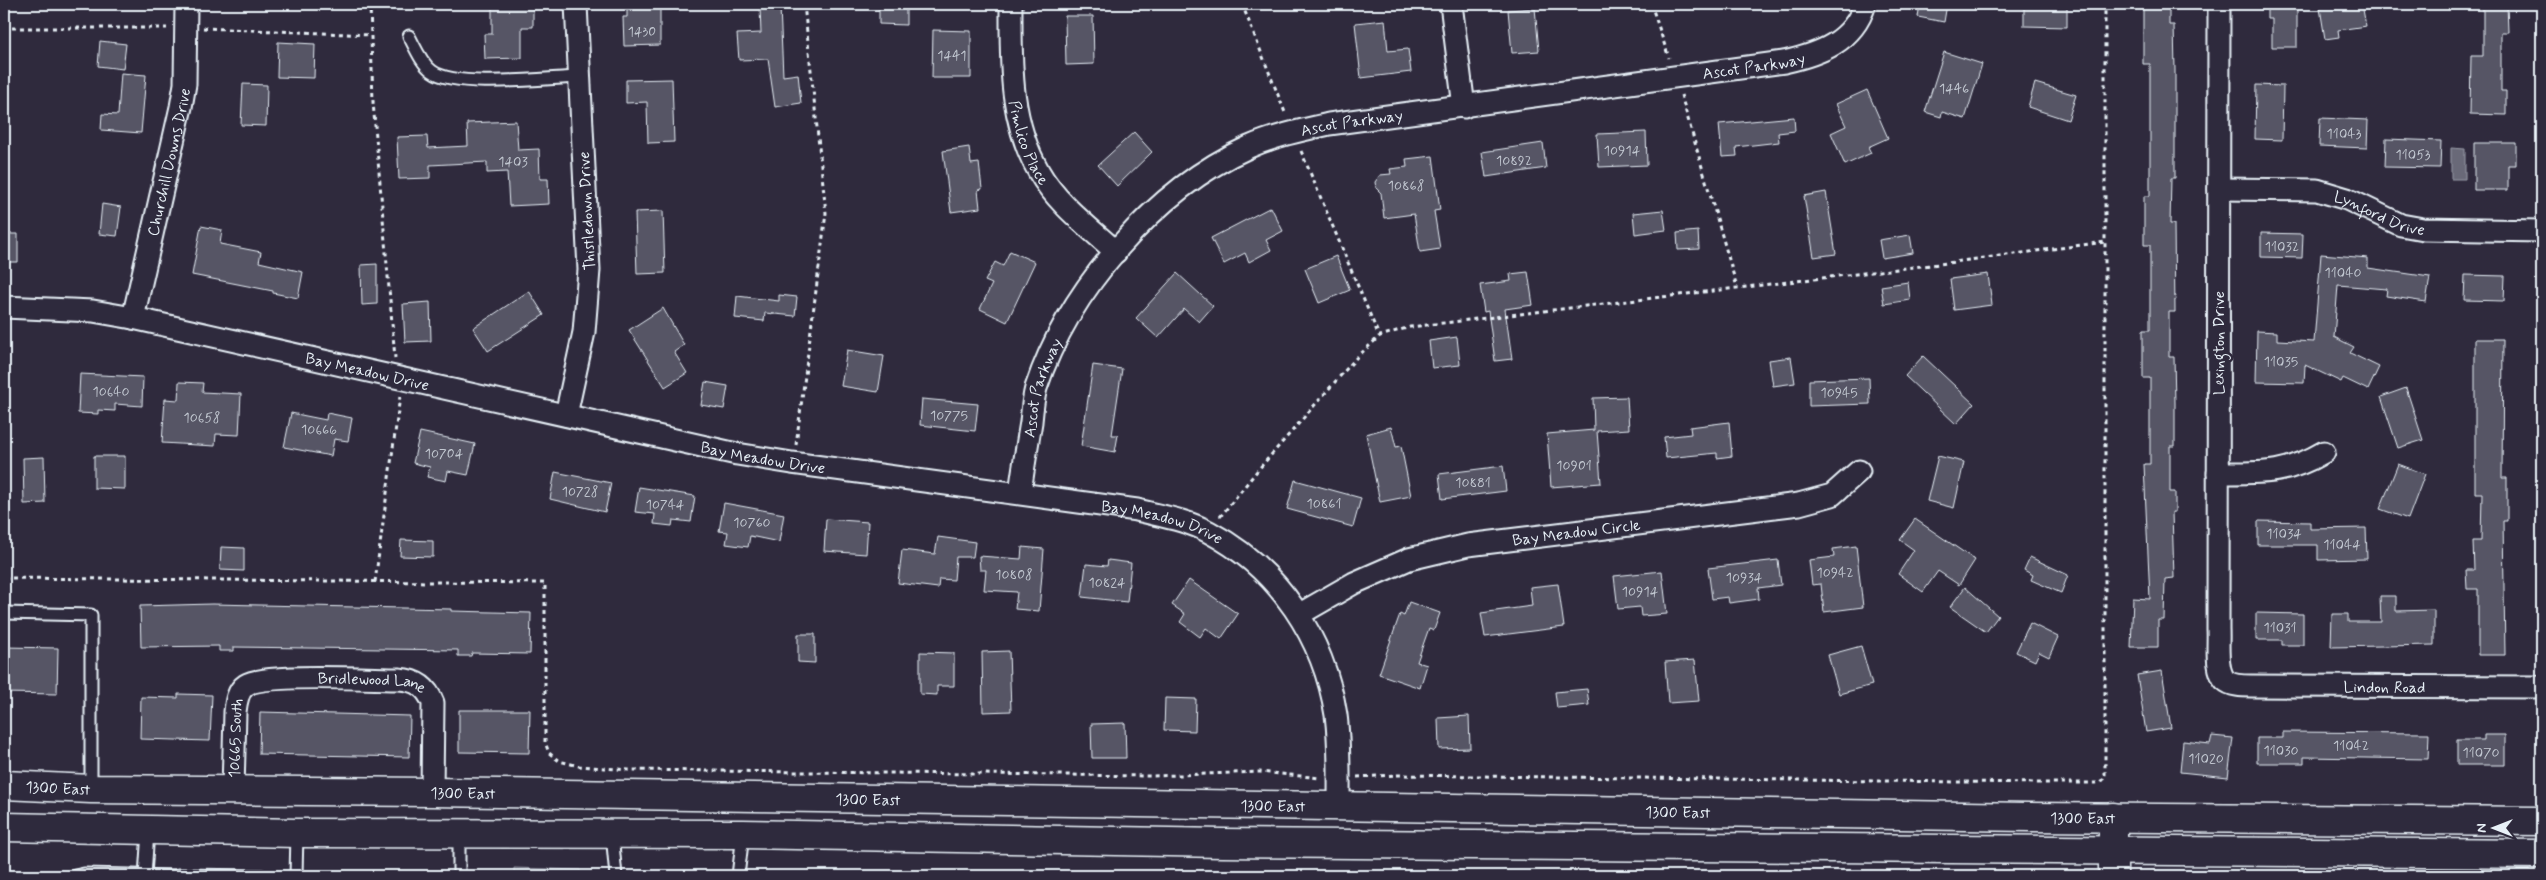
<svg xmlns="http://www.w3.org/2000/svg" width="2546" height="880" viewBox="0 0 2546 880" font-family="Mynerve,sans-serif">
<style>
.green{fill:#464455;stroke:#979aa6}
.water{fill:#696978;stroke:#9c9fab}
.building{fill:#575565;stroke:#e8f1f8}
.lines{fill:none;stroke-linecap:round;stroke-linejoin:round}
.service-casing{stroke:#e8f1f8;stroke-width:15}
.minor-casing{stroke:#e8f1f8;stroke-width:25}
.tertiary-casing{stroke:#e8f1f8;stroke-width:31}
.primary-casing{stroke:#e8f1f8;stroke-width:31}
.path{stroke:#e8f1f8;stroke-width:3;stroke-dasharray:4 4;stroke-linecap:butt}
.service{stroke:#2f2a3d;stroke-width:11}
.minor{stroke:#2f2a3d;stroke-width:21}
.tertiary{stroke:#2f2a3d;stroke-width:28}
.primary{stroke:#2f2a3d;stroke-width:28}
.labels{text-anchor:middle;stroke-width:5;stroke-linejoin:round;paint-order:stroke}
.number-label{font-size:14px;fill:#c4cad3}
.street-label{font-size:16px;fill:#e8f1f8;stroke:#2f2a3d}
</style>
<rect width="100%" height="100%" fill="#2f2a3d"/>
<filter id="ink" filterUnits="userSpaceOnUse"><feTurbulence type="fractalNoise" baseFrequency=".02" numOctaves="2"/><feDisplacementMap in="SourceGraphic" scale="10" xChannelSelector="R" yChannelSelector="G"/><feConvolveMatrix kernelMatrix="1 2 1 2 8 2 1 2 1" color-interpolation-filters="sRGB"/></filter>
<g filter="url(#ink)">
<!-- green -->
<path class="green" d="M514,868L580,870V876H514Z"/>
<!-- water -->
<path class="water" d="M2451,148L2465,149V179H2451Z"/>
<!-- building -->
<path class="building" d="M492,4H533V27H522V58L485,59L484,34H492Z
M627,4H660V45L624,46L623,17H627Z
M879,4H906V25L879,24Z
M1920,4H1947L1944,22L1918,17Z
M2024,4H2067V27L2024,26Z
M2143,4H2169V25H2174L2175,70V178H2171L2170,224H2174L2175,312H2169V357H2174L2175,403V446H2170V492H2175V512H2172L2174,578L2165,579L2164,620H2158V647H2131L2133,598L2150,599L2144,464H2150V378H2143V330H2150V245H2144V196H2150V64H2143Z
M2267,4H2297V47H2272V19H2267Z
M2348,4H2362L2366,26L2338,30L2339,37L2325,39L2320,8Z
M2483,4H2507L2508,32H2501V91H2506V115L2470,114L2471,56H2483Z
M780,7L783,76L798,74L801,103L775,107L768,59L739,60L737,34L761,33L760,8Z
M1535,8L1539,51L1512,53L1508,10Z
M1065,16H1093L1094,64L1066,65Z
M1385,20L1388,51L1408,49L1411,72L1361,78L1355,23Z
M933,30L971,31V78H932Z
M100,41L126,44L123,69L98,66Z
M278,42L315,44L314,78L277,77Z
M1944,52L1982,64L1965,119L1942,112L1941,117L1925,112Z
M121,73L146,75L141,133L101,130L102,114L118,115Z
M672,79L674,142L648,143L647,102L626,103V80Z
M2035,83L2076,95L2068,120L2028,107Z
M243,84L267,85L266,126L241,125Z
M2256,85L2283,86L2282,140L2255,139Z
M1867,90L1888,138L1868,147L1871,153L1845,165L1831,133L1846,126L1836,104Z
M1794,117L1795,131L1778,133L1779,142L1736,147L1737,156L1722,157L1719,124Z
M2320,118L2368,120L2367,148L2319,146Z
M516,121L518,150L539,149L540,179H548L549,204L509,206L507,172L487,173V162L430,165V178L399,179L397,137L427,136L428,148L468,146L467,123Z
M1134,132L1152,152L1117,186L1098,165Z
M1646,132L1647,165L1599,167L1597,134Z
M2386,139L2441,141L2440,168L2385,167Z
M1543,143L1546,168L1486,177L1482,152Z
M2474,143H2516V165H2508V190H2474Z
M969,147L971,164L979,163L982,189L978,190L980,208L951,212L943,151Z
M1433,156L1440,210L1434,211L1440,249L1420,252L1414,214L1384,218L1381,193L1376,188L1375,182L1380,175L1391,174L1390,169L1407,167L1406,159Z
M1826,192L1836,254L1814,257L1804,196Z
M102,204L121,207L117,236L99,234Z
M1271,207L1283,231L1266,240L1271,250L1249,262L1245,253L1224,264L1211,238Z
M1663,210L1666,230L1635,234L1633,213Z
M663,211L665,273L637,274L635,212Z
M201,226L222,230L220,244L261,252L259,262L303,272L298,298L273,293V291L192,275Z
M1698,231L1699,249L1678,250L1677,233Z
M2261,233L2303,234L2302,258L2261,257Z
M4,234H18V262H4Z
M1910,235L1913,253L1882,258L1879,240Z
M1010,251L1035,262L1007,322L980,309L992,284L985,281L995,262L1003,266Z
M2321,254L2368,258V268L2430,277L2426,302L2386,296L2387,289L2338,285L2334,337L2354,347L2350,353L2379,367L2368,390L2343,378L2341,382L2305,365L2304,383L2256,382L2257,331L2277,332V340L2314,342Z
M1336,256L1350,290L1319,303L1305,269Z
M377,264V304L362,305L361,265Z
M1528,272L1533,305L1505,309L1512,359L1495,361L1488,311L1484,312L1480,285L1511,281L1510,274Z
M1177,273L1213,306L1199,322L1184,309L1158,338L1136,318Z
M1988,274L1992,305L1954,310L1950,279Z
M2465,275L2505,276L2504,301L2464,300Z
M1908,282L1910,300L1884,304L1881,286Z
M529,291L544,315L488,351L473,328Z
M779,295L797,297L795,316L765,313L764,321L735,318L737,296L779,301Z
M430,302L431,341L405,342L403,304Z
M663,308L684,345L674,352L687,373L665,387L629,330Z
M1457,337L1460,365L1432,368L1429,341Z
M2475,339H2503L2502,478H2507V521H2503L2505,655H2478V589H2467L2466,570H2474L2473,541H2481L2482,493H2475Z
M847,350L884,356L878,392L841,386Z
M1923,356L1974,404L1956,424L1905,376Z
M1791,357L1795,383L1773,386L1769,360Z
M1093,365L1122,369L1112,435H1118L1115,452L1081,446Z
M80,374L143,377L142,406L115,404V411L98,410V414L78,413Z
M1869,378L1870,404L1809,406V380Z
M179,382L203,383L202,392L241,394L239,435L216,434L215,446L162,443L165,399L178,400Z
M705,382L728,386L724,409L701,405Z
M2406,388L2423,440L2398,448L2381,397Z
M1627,397L1629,429L1597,431L1601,483L1551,487L1547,434L1594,430L1593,398Z
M922,399L978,404L975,431L920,425Z
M291,413L326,420L327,413L352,418L348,441L334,439L331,456L284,447Z
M1729,422L1732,456L1717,458V453L1666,458L1664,437L1691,434L1690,427Z
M1391,427L1396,447L1401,446L1411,496L1380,502L1366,434Z
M420,432L475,444L468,475L448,471L446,481L427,477L430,467L413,463Z
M94,456H125V489L94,488Z
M1938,456L1964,462L1954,508L1927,501Z
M44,457L45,503L24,504L23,458Z
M2398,464L2425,474L2408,519L2380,509Z
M1503,466L1506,491L1442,499L1439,474Z
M555,472L611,483L605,512L550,499Z
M1295,480L1361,498L1353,527L1287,509Z
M639,487L695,496L691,522L673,520L672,526L654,524L655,514L635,512Z
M724,503L784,514L779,542L750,536L748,547L726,544L728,532L719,531Z
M826,519L868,522L866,554L824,551Z
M1915,519L1975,560L1959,585L1938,571L1923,592L1898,574L1914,550L1900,540Z
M2258,521L2310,522V529L2366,528L2367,559L2318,560V545H2258Z
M938,537L975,542L973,557H956L954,580L939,579L938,588L898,583L902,550L935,554Z
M401,540L433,541V557L400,556Z
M1856,546L1863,607L1824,612L1821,584L1812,585L1809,560L1834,557L1833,549Z
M221,547L244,548V571L220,570Z
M1022,547L1044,549L1039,611L1015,609L1017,592L984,590L986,570H980L979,556L1021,559Z
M2030,557L2068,575L2061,593L2031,580L2033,575L2024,570Z
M1108,560L1131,563L1127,602L1082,597L1086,564L1107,566Z
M1778,560L1781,585L1758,588L1759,599L1729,603L1728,597L1712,599L1708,568Z
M1662,571L1667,614L1641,616L1640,607L1618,609L1614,576Z
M1189,580L1238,614L1221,639L1206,628L1200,637L1180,622L1185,614L1172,605Z
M1558,584L1564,627L1485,637L1481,613L1532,606L1530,587Z
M1965,587L1998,616L1986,632L1950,607Z
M2380,596H2396V611L2434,610V645L2331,647L2332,614H2348V622H2381Z
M1409,602L1440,613L1434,630L1429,628L1417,662L1427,665L1420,688L1379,674L1400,614L1404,616Z
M212,604L451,609V611L531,613L530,654L472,653L471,656H458V650L234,647V651H219V646L141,647L140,606Z
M2256,613L2303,614V645H2282V640H2256Z
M2030,623L2058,637L2049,657L2039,652L2035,661L2016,652Z
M798,634H815V663L798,662Z
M1861,646L1872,685L1839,694L1828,655Z
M4,647L58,648L57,694L4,693Z
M1009,651L1011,711L983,712L982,652Z
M920,652L954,653V686H937V695L920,694Z
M1695,660L1699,701L1668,703L1665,662Z
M2162,671L2171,728L2146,732L2137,675Z
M1587,689L1589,705L1557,708L1555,692Z
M178,694L212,695L210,741L140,739L141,697L178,698Z
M1165,698L1196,699L1195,731L1164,730Z
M459,710H530L529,753L459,752Z
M260,712L410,716L409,757L259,754Z
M1469,716L1470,748L1439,749L1438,718Z
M1125,723L1126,758H1092L1091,724Z
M2283,732L2429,733L2428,759L2304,757V763H2257V738H2283Z
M2484,735H2505V765H2457V740H2484Z
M2212,736L2233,738L2228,777L2180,772L2183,741L2210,744Z"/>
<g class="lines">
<!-- service casing -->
<g class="service-casing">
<path id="service" d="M409,36C415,47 421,63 432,71C456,89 546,78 579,77
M4,613L91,615V789
M459,833V876
M612,834L616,876
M178,875L262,876
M75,876L84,874L177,876
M145,876L148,831
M296,876L297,833
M738,876L743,834"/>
</g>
<!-- minor casing -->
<g class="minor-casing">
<g id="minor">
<path id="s1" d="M1011,4C1011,62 1009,120 1039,172C1057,204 1090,228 1116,252"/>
<path d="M1451,4L1464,107"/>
<path id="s2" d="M2219,4L2218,629C2219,643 2215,669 2225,680C2231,686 2243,686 2251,686L2542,687"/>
<path id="s3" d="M2219,189L2317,190L2347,199L2401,225L2423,229L2542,231"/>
<path id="s4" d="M4,307L93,311L133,318L737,454L792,463L1137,510C1161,516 1187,520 1209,532C1279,569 1324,638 1336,715C1340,745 1339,776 1339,806"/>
<path id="s5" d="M133,318L181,107L185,84L186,4"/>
<path d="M566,415L584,332L589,270L576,4"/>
<path d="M2218,473C2262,473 2285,475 2324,452"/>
<path id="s6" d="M1020,493C1023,470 1027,446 1031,422C1032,411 1033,399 1036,388C1068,291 1155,189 1249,147C1274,136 1302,130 1329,124L1784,62C1820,54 1853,42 1865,4"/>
<path id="s7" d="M1300,614L1354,583L1409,559L1468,545L1799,504L1832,495L1859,471"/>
<path id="s8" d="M233,790L235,712C236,703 237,691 246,685C264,673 372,679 399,679C416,680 427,687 433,703L432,792"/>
</g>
</g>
<!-- tertiary casing -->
<g class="tertiary-casing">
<path id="tertiary" d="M2113,876V817"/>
</g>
<!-- primary casing -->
<g class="primary-casing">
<g id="primary">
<path id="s9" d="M4,785L91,789L432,792L2029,817L2542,821"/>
<path d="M4,827L297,833L743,834L1222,843L2542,854"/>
</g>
</g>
<!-- path -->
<path class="path" d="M370,4L373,102L395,358
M1242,4L1286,115
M1651,4L1669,58
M4,28H167
M203,28L370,35
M1681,95L1737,287
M1301,151L1379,336
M796,445L826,213L804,4
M1220,517L1257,471L1356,358L1380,336L1410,327L1939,264L2105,242
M4,578L545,583V742L549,753L559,761L579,766L629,770L1152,776L1260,772L1321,778
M375,582L400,396
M1357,777L1397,775L2040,783H2096L2103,780L2105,776V4"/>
<!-- service -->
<use href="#service" class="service"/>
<!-- minor -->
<use href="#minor" class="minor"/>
<!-- tertiary -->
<use href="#tertiary" class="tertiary"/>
<!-- primary -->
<use href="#primary" class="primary"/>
</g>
</g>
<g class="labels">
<!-- number labels -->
<g class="number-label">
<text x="642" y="36">1430</text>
<text x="952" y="60">1441</text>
<text x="1954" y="93">1446</text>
<text x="2344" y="138">11043</text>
<text x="1622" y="155">10914</text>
<text x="2413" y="159">11053</text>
<text x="1514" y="165">10892</text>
<text x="513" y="166">1403</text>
<text x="1406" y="190">10868</text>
<text x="2282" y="251">11032</text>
<text x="2343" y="277">11040</text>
<text x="2281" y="366">11035</text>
<text x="111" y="396">10640</text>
<text x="1839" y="397">10945</text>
<text x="949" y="420">10775</text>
<text x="202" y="422">10658</text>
<text x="319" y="434">10666</text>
<text x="444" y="458">10704</text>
<text x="1574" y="470">10901</text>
<text x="1473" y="487">10881</text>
<text x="580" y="496">10728</text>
<text x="1324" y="508">10861</text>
<text x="665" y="509">10744</text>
<text x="752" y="527">10760</text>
<text x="2284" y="538">11034</text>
<text x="2342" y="549">11044</text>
<text x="1835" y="577">10942</text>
<text x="1014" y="579">10808</text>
<text x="1744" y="582">10934</text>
<text x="1107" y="587">10824</text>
<text x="1640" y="596">10914</text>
<text x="2280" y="632">11031</text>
<text x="2351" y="750">11042</text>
<text x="2281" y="755">11030</text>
<text x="2481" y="757">11070</text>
<text x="2206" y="763">11020</text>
</g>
<!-- street labels -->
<g class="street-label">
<text dy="6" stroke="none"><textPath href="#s6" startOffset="948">Ascot Parkway</textPath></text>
<text dy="6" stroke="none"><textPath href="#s6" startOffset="542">Ascot Parkway</textPath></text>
<text dy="6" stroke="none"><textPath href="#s1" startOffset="141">Pimlico Place</textPath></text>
<text dy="6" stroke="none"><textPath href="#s5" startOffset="160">Churchill Downs Drive</textPath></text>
<text transform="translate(586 211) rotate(-93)" y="6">Thistledown Drive</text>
<text dy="6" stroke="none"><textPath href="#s3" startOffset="165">Lynford Drive</textPath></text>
<text transform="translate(2218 343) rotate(-90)" y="6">Lexington Drive</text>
<text dy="6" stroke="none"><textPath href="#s4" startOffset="370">Bay Meadow Drive</textPath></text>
<text dy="6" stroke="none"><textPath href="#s6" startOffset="108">Ascot Parkway</textPath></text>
<text dy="6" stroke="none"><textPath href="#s4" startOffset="775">Bay Meadow Drive</textPath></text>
<text dy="6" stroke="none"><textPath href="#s4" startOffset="1180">Bay Meadow Drive</textPath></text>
<text dy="6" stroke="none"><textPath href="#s7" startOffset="292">Bay Meadow Circle</textPath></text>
<text dy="6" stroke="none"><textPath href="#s8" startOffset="236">Bridlewood Lane</textPath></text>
<text dy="6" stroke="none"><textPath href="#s2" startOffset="838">Lindon Road</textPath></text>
<text dy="6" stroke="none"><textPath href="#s8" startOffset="52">10665 South</textPath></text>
<text dy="6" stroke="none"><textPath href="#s9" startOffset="54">1300 East</textPath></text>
<text dy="6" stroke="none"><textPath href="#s9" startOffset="459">1300 East</textPath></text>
<text dy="6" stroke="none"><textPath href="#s9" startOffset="864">1300 East</textPath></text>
<text dy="6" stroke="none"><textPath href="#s9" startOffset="1269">1300 East</textPath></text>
<text dy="6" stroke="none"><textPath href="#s9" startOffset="1674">1300 East</textPath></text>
<text dy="6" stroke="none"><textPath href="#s9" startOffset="2079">1300 East</textPath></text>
</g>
</g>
<!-- margin -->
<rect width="2546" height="880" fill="none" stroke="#2f2a3d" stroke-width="20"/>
<rect x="10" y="10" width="2526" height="860" fill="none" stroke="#e8f1f8" stroke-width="2" filter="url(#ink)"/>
<!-- north arrow -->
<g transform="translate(2494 828) rotate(270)" stroke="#2f2a3d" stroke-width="4" paint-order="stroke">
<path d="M0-4L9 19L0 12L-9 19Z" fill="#e8f1f8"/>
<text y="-8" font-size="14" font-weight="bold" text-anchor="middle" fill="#e8f1f8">N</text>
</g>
</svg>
